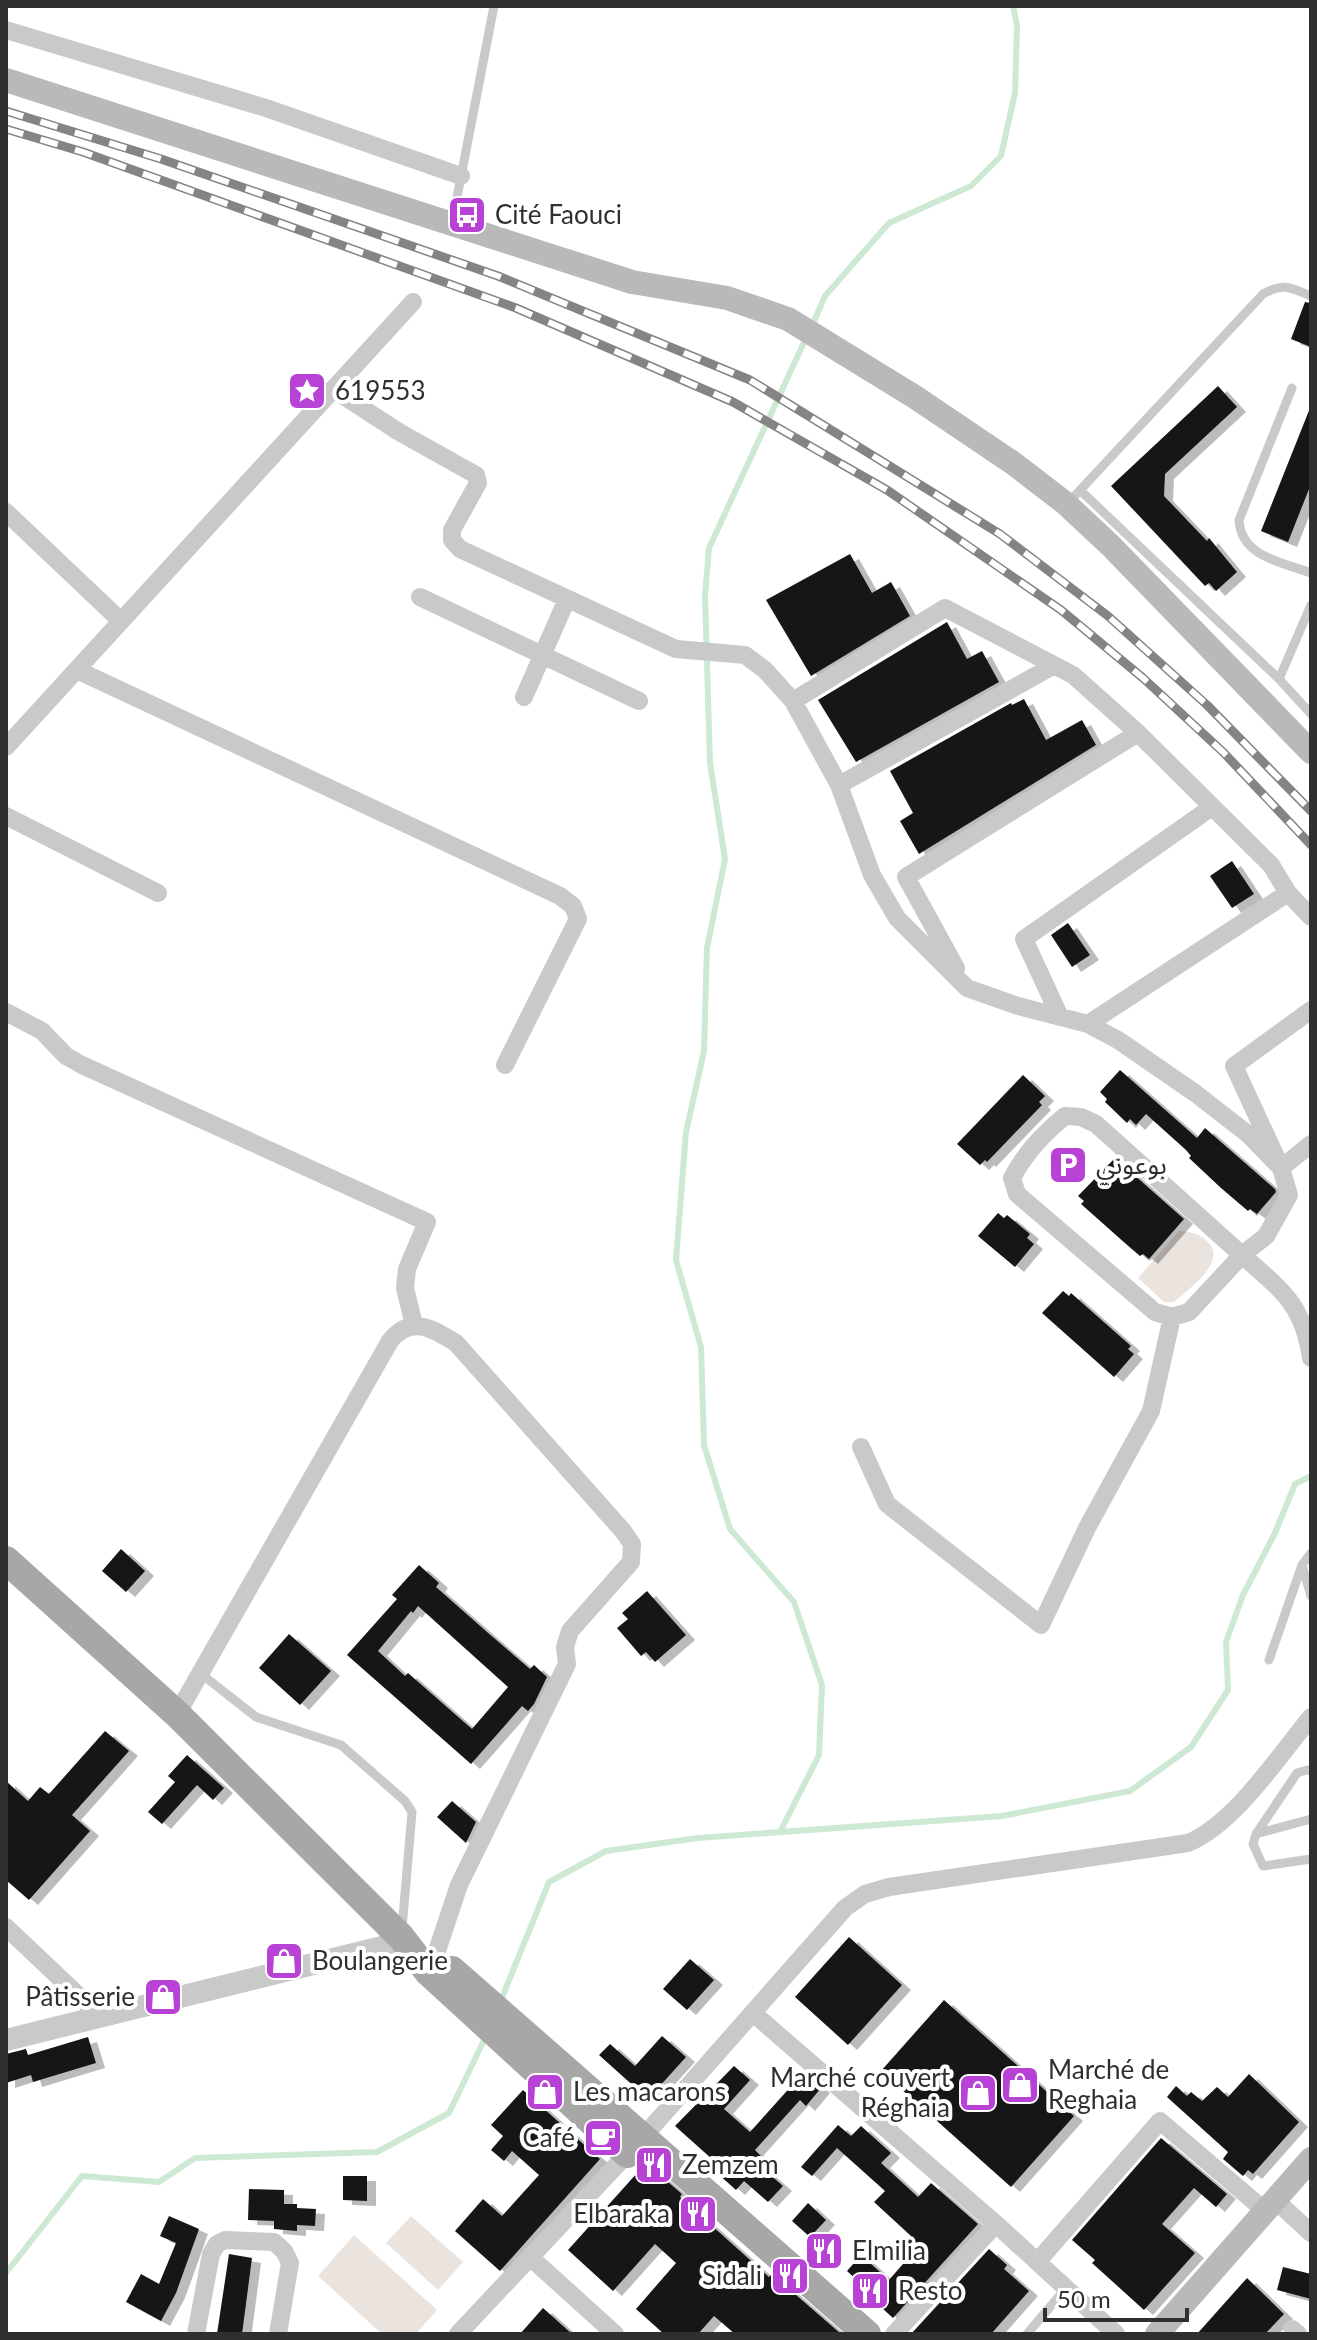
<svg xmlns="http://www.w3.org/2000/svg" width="1317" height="2340" viewBox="0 0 1317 2340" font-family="Lato,'Noto Sans Arabic',sans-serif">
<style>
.green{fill:#ebe3de}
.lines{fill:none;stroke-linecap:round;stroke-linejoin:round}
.stream{stroke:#cde9d4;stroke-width:6}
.building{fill:#161616;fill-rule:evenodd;filter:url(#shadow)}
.service{stroke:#c9c9c9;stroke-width:9}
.minor{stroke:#c9c9c9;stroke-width:18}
.tertiary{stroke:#c9c9c9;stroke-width:22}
.secondary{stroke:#b9b9b9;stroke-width:24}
.primary{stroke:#a7a7a7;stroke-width:28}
.rail-casing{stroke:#848484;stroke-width:9}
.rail{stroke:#fff;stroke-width:6;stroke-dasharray:18;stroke-linecap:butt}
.labels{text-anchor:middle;stroke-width:8;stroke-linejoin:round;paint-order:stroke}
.poi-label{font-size:26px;fill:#2f2f2f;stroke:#fff;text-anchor:start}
</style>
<defs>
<filter id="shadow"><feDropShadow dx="9" dy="5" stdDeviation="0" flood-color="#0004"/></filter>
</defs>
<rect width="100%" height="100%" fill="#fff"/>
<!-- green -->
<path class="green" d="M1179,1231C1191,1232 1199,1233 1208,1242C1228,1262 1188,1289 1174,1302H1164L1138,1278Z
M411,2216L463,2262L438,2290L386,2243Z
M354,2235L437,2310L416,2334H382L318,2276Z"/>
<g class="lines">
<!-- stream -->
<path class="stream" d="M811,328L825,296L889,223L971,186L1001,156L1015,93L1017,26L1013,6
M780,1832L819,1755L822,1685L794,1602L730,1529L704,1445L701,1347L676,1260L686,1132L704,1051L707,948L725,859L710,763L705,596L709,548L806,338
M501,2000L549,1882L606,1851L698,1838L1002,1816L1130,1791L1191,1747L1228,1690L1226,1642L1243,1595L1275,1533L1295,1484L1311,1476
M6,2273L82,2176L159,2182L195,2158L377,2152L449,2113L486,2036"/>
</g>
<!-- building -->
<path class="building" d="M1305,302L1311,303V347L1291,339Z
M1218,386L1237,407L1165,474L1164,496L1207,541L1209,538L1237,572L1216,591L1209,583L1205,586L1111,486Z
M1310,408L1311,484L1288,542L1261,531Z
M850,554L872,593L891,582L910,616L811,676L766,600Z
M947,622L967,659L982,651L999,682L856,762L818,700Z
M1024,699L1046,740L1082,720L1096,745L919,854L900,821L913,813L890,771L1011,703L1012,705Z
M1232,861L1254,894L1232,908L1210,876Z
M1068,923L1090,955L1072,967L1051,935Z
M1120,1070L1197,1138L1205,1128L1275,1189L1276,1192L1257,1214L1250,1209L1248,1211L1221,1188L1189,1158L1191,1156L1186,1150L1146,1114L1136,1125L1130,1119L1127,1123L1105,1102L1107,1099L1100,1092Z
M1023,1075L1045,1096L1039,1102L1042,1105L987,1162L985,1160L980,1165L957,1144Z
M1115,1158L1184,1219L1149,1259L1143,1254L1140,1256L1126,1244L1081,1204L1084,1201L1078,1196Z
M998,1213L1004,1218L1007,1215L1030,1234L1027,1238L1034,1244L1015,1267L978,1236Z
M1063,1291L1069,1296L1071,1293L1131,1346L1128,1349L1134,1354L1114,1377L1042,1313Z
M121,1549L145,1571L126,1592L102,1571Z
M419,1565L439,1583L436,1587L487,1632L530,1669L534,1665L547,1677L534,1704L528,1711L522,1706L471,1764L347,1655L397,1599L392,1595ZM418,1606L508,1687L472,1729L408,1673L405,1676L378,1651L411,1611L413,1613Z
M647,1591L686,1635L655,1662L646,1652L641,1656L617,1628L628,1619L622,1613Z
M289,1634L331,1671L300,1705L259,1668Z
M105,1731L129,1751L72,1815L90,1831L29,1900L6,1880V1781L28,1801L40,1787L49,1794Z
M187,1755L224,1788L213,1800L197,1785L162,1824L148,1812L175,1782L168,1776Z
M452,1801L476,1822L466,1843L437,1817Z
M849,1937L902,1985L848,2045L795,1997Z
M690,1959L714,1980L687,2010L663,1989Z
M944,2000L1074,2116L1011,2187L881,2071Z
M662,2036L686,2057L648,2099L599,2055L610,2044L635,2066Z
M88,2037L96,2063L33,2082L31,2075L6,2083V2054L26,2049L28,2055Z
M734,2066L750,2080L724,2109L750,2132L803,2073L821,2088L806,2106L800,2100L755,2150L764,2159L759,2165L783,2186L768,2202L744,2181L736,2190L717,2173L722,2168L675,2126Z
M1249,2074L1299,2122L1253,2174L1248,2170L1243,2176L1223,2159L1228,2152L1167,2097L1176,2086L1187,2096L1191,2092L1202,2101L1217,2087L1228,2097Z
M523,2090L600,2159L500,2271L455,2231L483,2199L502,2216L539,2175L512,2151L504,2161L491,2150L503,2136L491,2125Z
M838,2125L851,2136L861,2126L891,2153L881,2163L918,2197L931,2183L978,2224L893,2318L872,2299L874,2296L847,2271L861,2255L889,2280L910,2256L901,2248L911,2236L874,2202L885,2191L837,2148L812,2176L801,2167Z
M1161,2138L1227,2194L1216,2207L1194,2188L1162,2224L1195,2253L1144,2310L1092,2263L1095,2260L1072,2240Z
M646,2163L682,2194L680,2197L769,2277L772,2274L841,2334H735L714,2316L698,2334H664L636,2309L676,2263L655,2244L613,2291L568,2250Z
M343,2176H367V2201L343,2200Z
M249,2189L284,2190V2204H297V2208L316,2209L315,2226L297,2225V2231L274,2229V2221L248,2220Z
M808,2203L826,2220L810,2237L792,2221Z
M169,2216L199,2229L176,2293L161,2321L126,2302L141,2274L159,2284L176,2243L160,2236Z
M989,2249L1007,2265L1004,2269L1029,2291L991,2334H911Z
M229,2254L252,2258L242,2334H217Z
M1283,2267L1311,2274V2299L1277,2290Z
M1247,2278L1284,2314L1265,2334H1197Z
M543,2308L572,2334H520Z"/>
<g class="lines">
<!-- service -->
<path class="service" d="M452,223L494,6
M1292,388L1239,520C1241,557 1282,562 1311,573
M1080,490L1279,679L1311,714
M1069,502L1263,294C1284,282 1291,288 1311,296
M1279,679L1311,605
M1302,1565L1311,1596
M1269,1660L1302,1565L1311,1553
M200,1673L256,1717L341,1745L405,1801L412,1812L402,1929
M1311,1771L1307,1770L1297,1773L1256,1834L1253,1844L1263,1866L1311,1859
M1256,1834L1311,1819
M1027,2334L1066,2288"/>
<!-- minor -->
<path class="minor" d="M6,30L266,108L461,176
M333,389L399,432L476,475L478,483L452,530V540L460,549L676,649L745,655L765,670L793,701L839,785L872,875L897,918L967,988L1018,1006L1088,1024L1118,1040L1195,1093L1249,1135L1281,1168L1289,1195L1266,1236L1242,1255C1281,1290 1303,1303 1311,1358
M6,512L121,621
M420,597L639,701
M77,670L560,896L573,906L578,919L505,1065
M524,697L567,599
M793,701L945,608L1073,675L1138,733L1271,865L1288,893L1311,917
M6,747L413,302
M839,785L1053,666
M6,816L158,893
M956,968L906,877L1138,733
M1311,1010L1234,1066L1281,1168L1311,1144
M6,1012L42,1031L66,1056L82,1065L427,1222L407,1269L405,1288L414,1325
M1060,1017L1024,939L1212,807
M1088,1024L1288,893
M1065,1116L1081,1117L1096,1124L1242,1255L1189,1312L1172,1317L1155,1312L1017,1194L1012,1178C1024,1155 1044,1133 1065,1116Z
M861,1447L887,1504L1041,1625L1088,1526L1151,1411L1172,1317
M177,1714L390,1341C410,1315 432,1328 456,1343L623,1531L632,1544L631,1562L570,1631L565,1647L567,1664L459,1885L435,1957
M6,1927L100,2016
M753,2013L996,2224L1116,2334
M1274,2199L1311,2233
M530,2257L615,2334
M1037,2262L1160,2121L1264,2210
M1292,2329L1298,2334
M196,2334L211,2254L217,2244L225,2240L274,2242L284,2251L290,2263L278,2334
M458,2334L644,2136L845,1908L865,1894L889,1887L1188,1843C1234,1824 1279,1756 1311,1717
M894,2334L996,2224"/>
<!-- tertiary -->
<path class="tertiary" d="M6,2040L382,1947L401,1937"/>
<!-- secondary -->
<path class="secondary" d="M6,80L632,282L727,298L788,319L915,397L1013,463L1065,503L1110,545L1311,752
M1157,2334L1311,2159"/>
<!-- primary -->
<path class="primary" d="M6,1560L177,1714L401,1937L428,1972L627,2154
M452,1970L867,2334"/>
<!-- rail casing -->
<g class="rail-casing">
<path id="rail" d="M6,111L161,159L498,276L750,380L1000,534L1108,616L1207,705L1311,811
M6,129L83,152L516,308L733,402L887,490L1061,610L1143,678L1223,752L1311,845"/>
</g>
<!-- rail -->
<use href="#rail" class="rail"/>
</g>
<!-- icons -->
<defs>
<g id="bus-square" transform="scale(2)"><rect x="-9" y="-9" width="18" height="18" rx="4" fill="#b842d5" stroke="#fff"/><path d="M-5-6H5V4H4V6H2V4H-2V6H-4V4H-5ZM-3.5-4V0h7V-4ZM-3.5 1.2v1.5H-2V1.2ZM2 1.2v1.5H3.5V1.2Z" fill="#fff"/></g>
<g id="sight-square" transform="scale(2)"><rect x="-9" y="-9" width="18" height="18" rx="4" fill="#b842d5" stroke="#fff"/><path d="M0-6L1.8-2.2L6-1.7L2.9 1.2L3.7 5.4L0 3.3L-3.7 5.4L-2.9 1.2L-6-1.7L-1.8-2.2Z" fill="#fff"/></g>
<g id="parking-square" transform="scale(2)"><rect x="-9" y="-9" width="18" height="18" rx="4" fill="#b842d5" stroke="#fff"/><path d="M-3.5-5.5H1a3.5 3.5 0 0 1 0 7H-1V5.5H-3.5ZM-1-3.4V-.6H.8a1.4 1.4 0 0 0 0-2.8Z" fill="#fff"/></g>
<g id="shop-square" transform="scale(2)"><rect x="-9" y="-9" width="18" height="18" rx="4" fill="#b842d5" stroke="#fff"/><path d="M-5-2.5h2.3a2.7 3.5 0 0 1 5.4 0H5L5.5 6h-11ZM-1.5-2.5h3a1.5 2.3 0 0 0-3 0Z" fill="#fff"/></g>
<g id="cafe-square" transform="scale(2)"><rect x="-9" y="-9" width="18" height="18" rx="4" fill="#b842d5" stroke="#fff"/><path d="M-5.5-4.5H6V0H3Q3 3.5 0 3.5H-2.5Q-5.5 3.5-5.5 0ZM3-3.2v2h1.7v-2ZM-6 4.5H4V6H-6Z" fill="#fff"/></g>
<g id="restaurant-square" transform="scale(2)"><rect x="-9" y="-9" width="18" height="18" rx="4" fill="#b842d5" stroke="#fff"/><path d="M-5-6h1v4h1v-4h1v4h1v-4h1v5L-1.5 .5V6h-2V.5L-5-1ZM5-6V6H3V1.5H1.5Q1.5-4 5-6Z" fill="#fff"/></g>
</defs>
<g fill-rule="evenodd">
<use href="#bus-square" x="467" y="215"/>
<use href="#sight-square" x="307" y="391"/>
<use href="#parking-square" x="1068" y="1165"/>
<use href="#shop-square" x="284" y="1961"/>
<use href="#shop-square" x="163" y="1997"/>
<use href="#shop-square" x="1020" y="2085"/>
<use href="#shop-square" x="545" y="2092"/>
<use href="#shop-square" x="978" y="2093"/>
<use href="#cafe-square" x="603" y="2138"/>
<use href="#restaurant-square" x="654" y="2165"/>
<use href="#restaurant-square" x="698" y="2214"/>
<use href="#restaurant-square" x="824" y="2251"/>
<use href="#restaurant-square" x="790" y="2276"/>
<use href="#restaurant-square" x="870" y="2291"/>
</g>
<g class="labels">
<!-- poi labels -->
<g class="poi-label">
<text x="495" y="224">Cité Faouci</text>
<text x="335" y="400">619553</text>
<text x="1096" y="1174">بوعوني</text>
<text x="312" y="1970">Boulangerie</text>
<text x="135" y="2006" text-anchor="end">Pâtisserie</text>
<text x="1048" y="2079">Marché de<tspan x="1048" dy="30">Reghaia</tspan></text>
<text x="950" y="2087" text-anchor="end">Marché couvert<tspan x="950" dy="30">Réghaia</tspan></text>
<text x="573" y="2101">Les macarons</text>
<text x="575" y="2147" text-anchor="end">Café</text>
<text x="682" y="2174">Zemzem</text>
<text x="670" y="2223" text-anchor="end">Elbaraka</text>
<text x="852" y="2260">Elmilia</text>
<text x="762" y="2285" text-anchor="end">Sidali</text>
<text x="898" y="2300">Resto</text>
</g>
</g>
<!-- border -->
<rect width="1317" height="2340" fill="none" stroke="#2f2f2f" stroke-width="16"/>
<!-- scale -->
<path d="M1045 2308v12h142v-12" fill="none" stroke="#2f2f2f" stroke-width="4"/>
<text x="1057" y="2308" font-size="24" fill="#2f2f2f" stroke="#ffffff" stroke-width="6" paint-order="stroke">50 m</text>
</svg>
